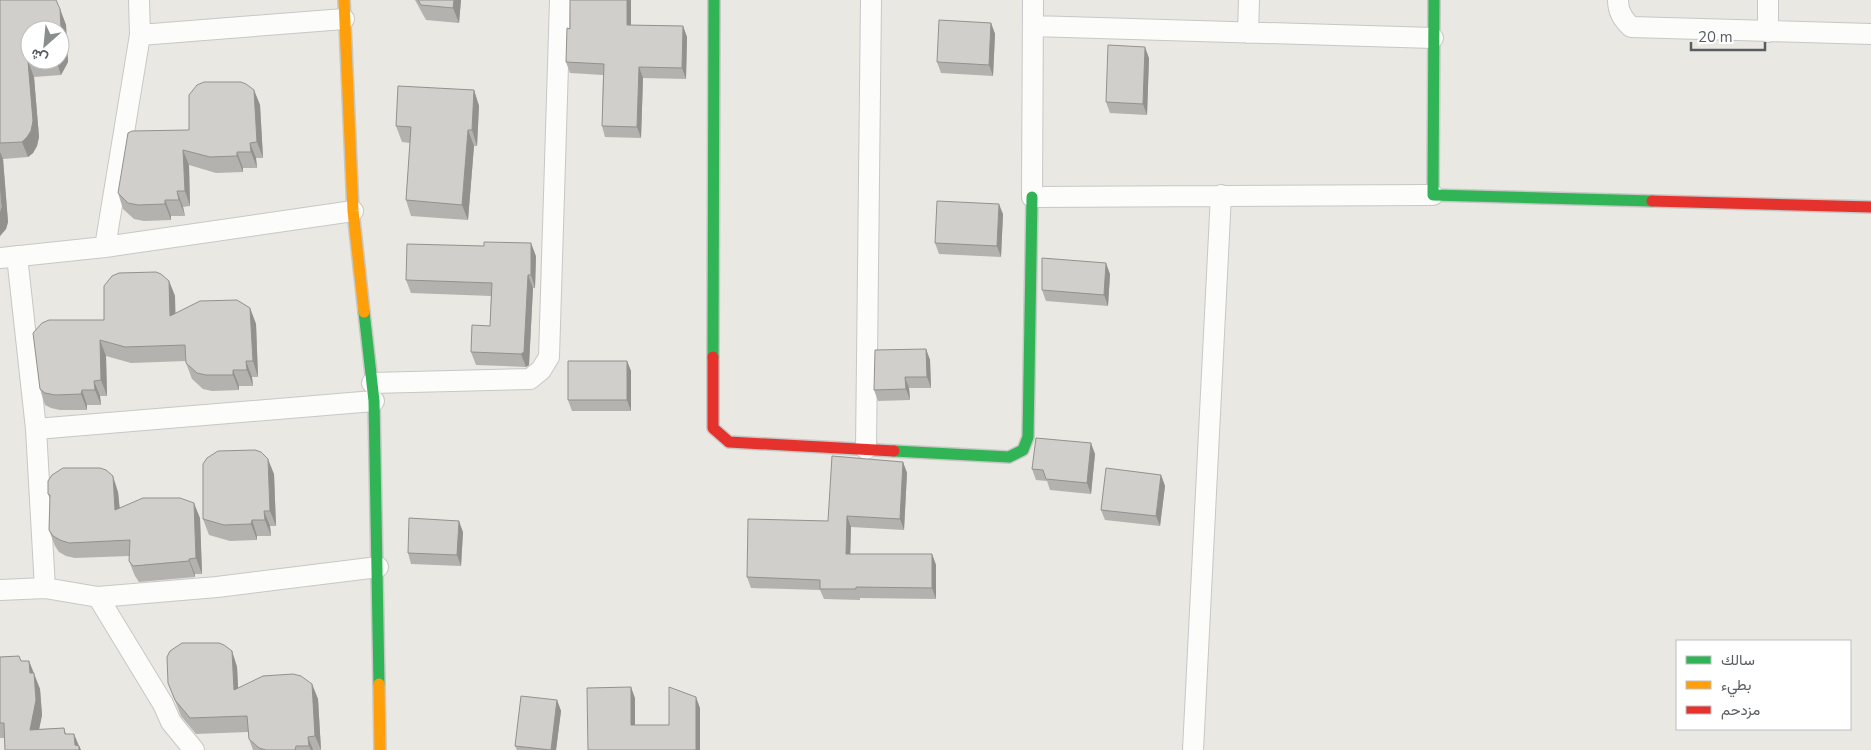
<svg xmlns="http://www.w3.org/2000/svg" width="1871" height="750" viewBox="0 0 1871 750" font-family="'Nunito Sans',Vazirmatn,sans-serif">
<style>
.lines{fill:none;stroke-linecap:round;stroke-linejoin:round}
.street-casing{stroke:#c7c7c7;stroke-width:22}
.fast-casing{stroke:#c7c7c6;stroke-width:14}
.slow-casing{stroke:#c7c7c6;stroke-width:14}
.jam-casing{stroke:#c7c7c6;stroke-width:14}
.street{stroke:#fcfcfb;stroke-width:20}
.fast{stroke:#30b455;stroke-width:11}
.slow{stroke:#ff9f0a;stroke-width:11}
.jam{stroke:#e5322d;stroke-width:11}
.wall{fill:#b3b2af;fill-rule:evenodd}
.shaded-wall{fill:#92918e}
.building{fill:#d0cfcb;stroke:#92918e}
</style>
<rect width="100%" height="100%" fill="#eae8e2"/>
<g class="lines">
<!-- street casing -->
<g class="street-casing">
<path id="street" d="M1033,0L1032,197L1433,195
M1618,0C1618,12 1623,19 1631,27L1871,34
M1033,26L1433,38
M1768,32V0
M1248,33L1249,0
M140,35L344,19
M105,247L140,35L139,0
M17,256L36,429L45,588
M0,258L105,247L353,211
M372,383L530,379L541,370L549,357L560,0
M36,429L374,401
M866,449L871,0
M0,590L45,588L98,597L217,587L378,567
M98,597L163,704L171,722L194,750
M1193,750L1221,195"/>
</g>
<!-- fast casing -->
<g class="fast-casing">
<path id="fast" d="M1434,0L1433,195L1652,201
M364,312L374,401L379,684
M713,357L714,0
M894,451L1009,457L1023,450L1028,437L1032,197"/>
</g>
<!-- slow casing -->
<g class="slow-casing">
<path id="slow" d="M344,0L353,211L364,312
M379,684L380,750"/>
</g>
<!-- jam casing -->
<g class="jam-casing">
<path id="jam" d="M1652,201L1871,207
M713,357V428L729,442L894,451"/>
</g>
<!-- street -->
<use href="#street" class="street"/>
<!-- fast -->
<use href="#fast" class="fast"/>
<!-- slow -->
<use href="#slow" class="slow"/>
<!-- jam -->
<use href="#jam" class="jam"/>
</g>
<!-- wall -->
<path class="wall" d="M0,0L60,9L66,25L68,62L61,75L34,77L39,137L37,146L33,153L28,157L3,159L8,222L6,229L0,236ZM30,30L60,60H30Z
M415,0H461L459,23L426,20Z
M627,0H631V25L683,26L687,37L686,79L643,78L641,138L605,137L602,126L603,75L570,73L566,62L570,29Z
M991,23L995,34L993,76L941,73L937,62Z
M1149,58L1147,115L1110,113L1106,102Z
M254,90L260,105L263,158H256L257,168H243V172L216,173L189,165L190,206L183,207L185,216H171V220L144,221L134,219L123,209L118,193L189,130Z
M474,90L479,106L477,146H474L468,220L411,216L406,200L410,143L402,142L396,126Z
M1003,214L1001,257L939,254L935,243Z
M536,256L535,288H533L529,365L526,367L476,365L471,352L490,326L491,296L411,293L406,280Z
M1110,274L1108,306L1046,301L1042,290Z
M169,281L175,296V314L250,308L256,324L258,377H252L253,386H239V390L212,391L203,389L192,379L186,363V361L131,363L106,356L107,396H100L101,405H87V410H60L51,408L45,405L40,389L104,320Z
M926,349L930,360L931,388H909L910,400L878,401L874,390Z
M627,361L631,371V411H572L568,400Z
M1095,454L1091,494L1050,490L1047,481L1036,480L1032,469Z
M903,462L907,473L904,530L851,527L850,554H932L936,565V599L860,598V600L824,599L820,590L751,588L747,577L828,521Z
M274,474L276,526H270L271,536H257V540L230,541L209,535L203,519Z
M1161,475L1165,486L1160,526L1105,520L1101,510Z
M118,492L120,509L200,518L202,574H195V577L139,582L135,576L129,561V556L75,558L66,556L59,552L55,546L49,530L50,499L48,494Z
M463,532L461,566L411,564L408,553Z
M232,651L237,667L238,688L312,684L318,699L321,750H253L249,739L248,732L196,734L181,716L168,683Z
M19,656L21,661H29L40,689L42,715L39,729L64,728L66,734H74L81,750H5L4,738H0V657Z
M557,700L561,711L556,750H517L515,746Z"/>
<!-- shaded-wall -->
<path class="shaded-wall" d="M454,0H461L459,23L453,8Z
M627,0H631V36L627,25Z
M60,9L66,25L68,62L61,75L56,60H60Z
M991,23L995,34L993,76L989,65Z
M683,26L687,37L686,79L682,68Z
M1145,47L1149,58L1147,115L1143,104Z
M28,61L34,77L39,137L37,146L33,153L28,157L22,142Z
M639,67L643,78L641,138L637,127Z
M254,90L260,105L263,158L257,142Z
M474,90L479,106L477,146L472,130Z
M468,130L474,146L468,220L462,205Z
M250,143L256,158L257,168L251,152Z
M183,150L189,165L190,206L185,191Z
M0,152L3,159L8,222L6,229L0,236Z
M237,152L243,168V172L237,156Z
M177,191L183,207L185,216L179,200Z
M165,200L171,216V220L165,204Z
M999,204L1003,214L1001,257L997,246Z
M531,243L536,256L535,288L531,275Z
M1106,263L1110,274L1108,306L1104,295Z
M528,275L533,288L529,365L526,367L521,354Z
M169,281L175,296L176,332L170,316Z
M250,308L256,324L258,377L253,361Z
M100,340L106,356L107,396L101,380Z
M926,349L930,360L931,388L927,377Z
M246,361L252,377L253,386L247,370Z
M627,361L631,371V411L627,400Z
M233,370L239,386V390L233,375Z
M905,377L909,388L910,400L906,389Z
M94,381L100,396L101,405L95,390Z
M82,390L87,405V410L81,394Z
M1091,443L1095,454L1091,494L1087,483Z
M268,459L274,474L276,526L270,511Z
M903,462L907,473L904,530L900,519Z
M1161,475L1165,486L1160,526L1156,516Z
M113,476L118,492L121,526L115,510Z
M194,503L200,518L202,574L196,558Z
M264,511L270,526L271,536L265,520Z
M847,516L851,527L850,565L846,554Z
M252,520L257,536V540L251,524Z
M459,521L463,532L461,566L457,555Z
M932,554L936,565V599L932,588Z
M189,559L195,574V577L189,561Z
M232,651L237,667L239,706L234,690Z
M29,661L40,689L42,715L36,745L30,730Z
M312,684L318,699L321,750L315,736Z
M631,687L635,698V736L631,725Z
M696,697L700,708V750H696Z
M557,700L561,711L556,750H551Z
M74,734L79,747V746L81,750H77L75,745Z
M308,737L313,750H311L309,746Z"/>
<!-- building -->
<path class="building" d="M0,0H56L60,9L62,46L60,50V30H30V60H42L28,61L33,121L31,131L27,137L22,142L0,143Z
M418,0H454L453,8L421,5Z
M570,0H627V25L683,26L682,68L639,67L637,127L602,126L604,64L566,62L567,28L570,29Z
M939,20L991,23L989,65L937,62Z
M1108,45L1145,47L1143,104L1106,102Z
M204,82H241L246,84L254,90L257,142L250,143L251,152H237V156L210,157L183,150L185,191H177L179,200H165V204L138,205L128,203L118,193L128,133L132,131L189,130V95L197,85Z
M398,86L474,90L472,130H468L462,205L406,200L411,127L396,126Z
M0,181L2,207L0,214Z
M937,201L999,204L997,246L935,243Z
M484,242L531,243V275H528L524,352L521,354L471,352L472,325L490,326L492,283L406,280L407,244L484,246Z
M1042,258L1106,263L1104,295L1042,290Z
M156,272L161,274L169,281L170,316L200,301L237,300L250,308L253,361H246L247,370H233V375H206L197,373L186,363L185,345L125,347L100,340L101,380L94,381L95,390H82L81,394L55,395L45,393L40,389L33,333L42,323L49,320H104V286L112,276L119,273Z
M926,349L927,377H905L906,389L874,390L875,350Z
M568,361H627V400H568Z
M1036,438L1091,443L1087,483L1046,479L1043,470L1032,469Z
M255,450L261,452L268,459L270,511H264L265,520H252L251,524L224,525L203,519V464L207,458L218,451Z
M832,456L903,462L900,519L847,516L846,554H932V588L856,587V589H820V580L747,577L748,519L828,521Z
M63,468H100L106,470L113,476L115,510L143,498H180L194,503L196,558L189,559V561L133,566L129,561L130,540L69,543L60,540L53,536L49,530L50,495L48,494V481L52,475Z
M1106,468L1161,475L1156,516L1101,510Z
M409,518L459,521L457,555L408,553Z
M182,643H219L224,645L232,651L234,690L263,676L293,674L301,676L312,684L315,736L308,737L309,746H296L295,750H266L259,748L249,739L247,716L190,718L175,700L168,683L167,657L170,651Z
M19,656L21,661H29L30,673H34L36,700L30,730L64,728L65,734H74L75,745L79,746V750H5L4,723H0V657Z
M631,687V725H669V687L696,697V750H588L587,688Z
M521,696L557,700L551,750L515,746Z"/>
<!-- legend -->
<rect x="1676" y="640" width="175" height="90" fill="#ffffff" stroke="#bcbec0"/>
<rect x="1686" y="656" width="25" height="8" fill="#30b455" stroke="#bcbec0"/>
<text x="1721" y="665" font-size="15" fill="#585d62">سالك</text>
<rect x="1686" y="681" width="25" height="8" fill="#ff9f0a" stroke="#bcbec0"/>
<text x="1721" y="690" font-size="15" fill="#585d62">بطيء</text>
<rect x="1686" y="706" width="25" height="8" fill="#e5322d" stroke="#bcbec0"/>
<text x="1721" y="715" font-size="15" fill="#585d62">مزدحم</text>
<!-- north arrow -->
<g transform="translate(45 45) rotate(207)"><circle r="24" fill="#ffffff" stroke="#bcbec0"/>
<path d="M0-4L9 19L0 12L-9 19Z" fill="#8b8e8f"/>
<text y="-8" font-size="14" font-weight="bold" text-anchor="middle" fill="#585d62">ش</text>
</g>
<!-- scale -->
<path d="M1691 42v8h74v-8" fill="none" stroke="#585d62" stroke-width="2.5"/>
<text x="1698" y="42" font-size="15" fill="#585d62" stroke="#ffffff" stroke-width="4" paint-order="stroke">20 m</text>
</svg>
